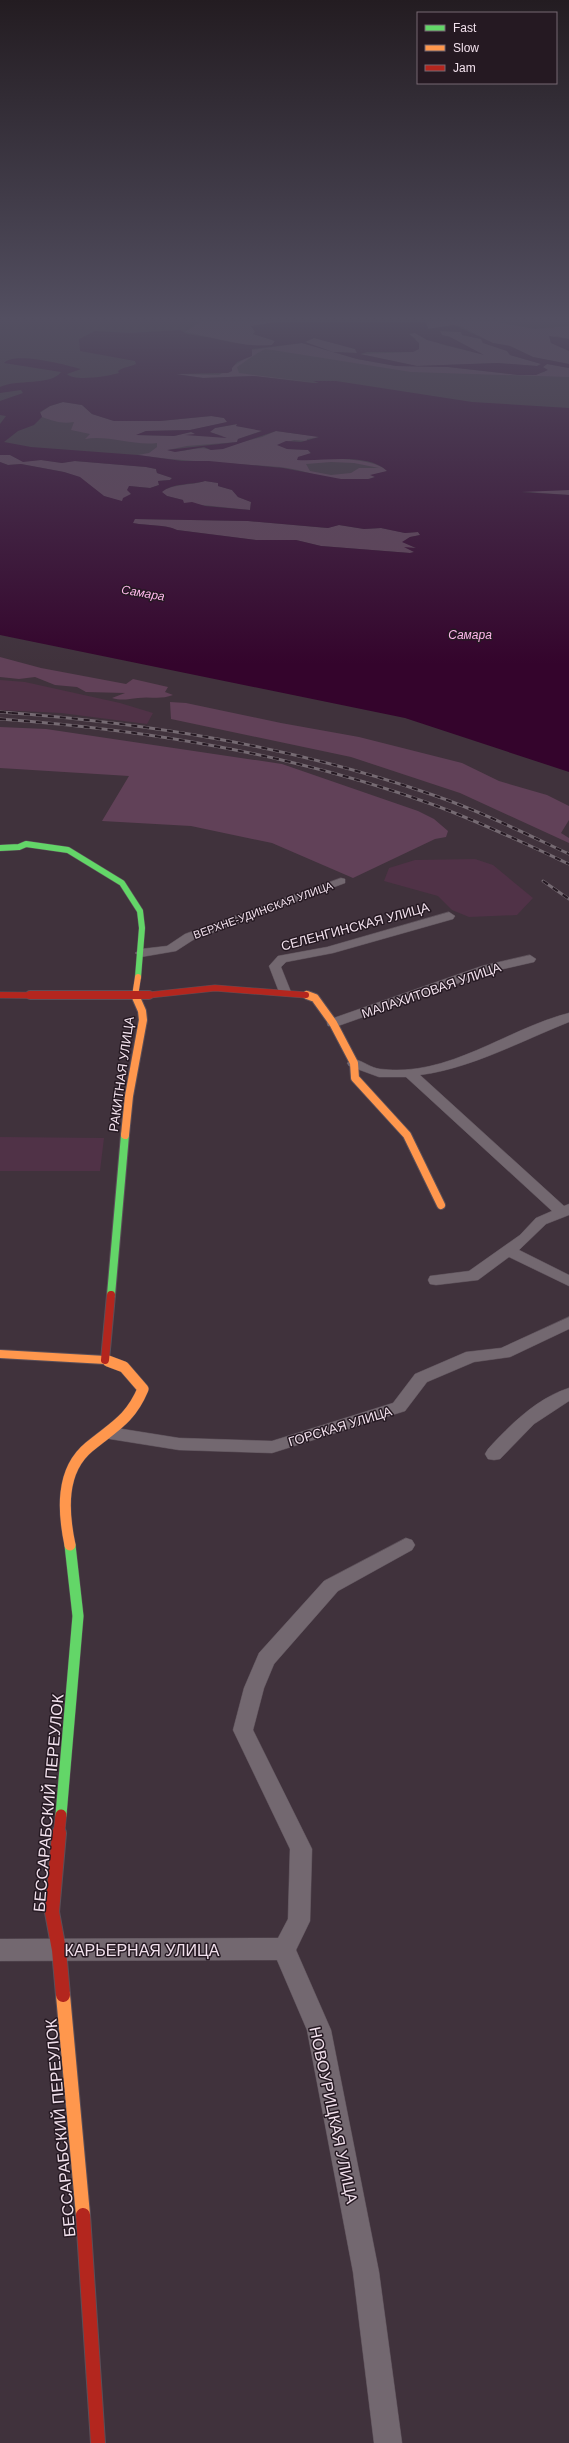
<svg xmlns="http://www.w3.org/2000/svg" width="569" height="2443" viewBox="0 0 569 2443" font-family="Arial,sans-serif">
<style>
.built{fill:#503247}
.green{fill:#614158;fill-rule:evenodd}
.water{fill:#34042c;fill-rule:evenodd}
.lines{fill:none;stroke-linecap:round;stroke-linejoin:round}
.street-casing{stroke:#5b4f58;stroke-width:1}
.fast-far2-casing{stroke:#5b4f58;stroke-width:7}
.fast-far1-casing{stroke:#5b4f58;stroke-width:10}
.fast-casing{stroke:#5b4f58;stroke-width:12}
.slow-far3-casing{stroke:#5b4f58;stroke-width:7}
.slow-far2-casing{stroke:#5b4f58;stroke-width:10}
.slow-far1-casing{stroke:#5b4f58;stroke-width:12}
.slow-casing{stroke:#5b4f58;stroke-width:16}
.jam-far3-casing{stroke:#5b4f58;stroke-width:7}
.jam-far2-casing{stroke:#5b4f58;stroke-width:10}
.jam-far1-casing{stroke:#5b4f58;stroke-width:12}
.jam-casing{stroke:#5b4f58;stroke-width:16}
.street{fill:#736870;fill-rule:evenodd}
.fast-far2{stroke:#63d668;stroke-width:6}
.fast-far1{stroke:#63d668;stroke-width:8}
.fast{stroke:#63d668;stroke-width:11}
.slow-far3{stroke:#ff974d;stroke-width:6}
.slow-far2{stroke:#ff974d;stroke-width:8}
.slow-far1{stroke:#ff974d;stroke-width:11}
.slow{stroke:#ff974d;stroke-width:14}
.jam-far3{stroke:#b3261e;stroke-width:6}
.jam-far2{stroke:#b3261e;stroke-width:8}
.jam-far1{stroke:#b3261e;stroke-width:11}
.jam{stroke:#b3261e;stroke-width:14}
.rail-far1-casing{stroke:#756a72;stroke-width:2}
.rail-casing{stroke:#756a72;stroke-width:3}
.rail-far1{stroke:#251922;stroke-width:1.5;stroke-dasharray:4;stroke-linecap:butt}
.rail{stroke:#251922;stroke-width:2;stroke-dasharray:6;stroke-linecap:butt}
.labels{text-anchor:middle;stroke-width:3;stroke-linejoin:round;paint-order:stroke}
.far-street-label{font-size:11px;fill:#f2e1ed;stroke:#251922}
.far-water-label{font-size:12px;font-style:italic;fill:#ffb9ec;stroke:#251922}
.street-label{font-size:13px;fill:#f2e1ed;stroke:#251922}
.near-street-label{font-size:16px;fill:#f2e1ed;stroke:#251922}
</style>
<rect width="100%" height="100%" fill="#40323c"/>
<!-- built -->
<path class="built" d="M0,680L25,682L120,703L153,713L147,724L61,713L0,710Z
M475,859L493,865L533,898L517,915L469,917L452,910L438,896L384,881L389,868L415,860Z
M0,1137L104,1138L100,1171H0Z"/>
<!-- green -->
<path class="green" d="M200,322H277L251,326L255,332L253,334L275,341L272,345L251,346L185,332Z
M426,322H496L535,329L569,326V339L556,336L550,339L551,343L569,351V364L533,357L510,346L493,343L460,326L454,325L428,329Z
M440,331L461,332L462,335L482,339L483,343L507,351L510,355L542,364L537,366L497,363L417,366L360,354L413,352L416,339L408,333H415L443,345L482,354L450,337L442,335Z
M314,338L355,349L357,353L333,352L305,342Z
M302,343L357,359L396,366L448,367L518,375L545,372L543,367L547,364L569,368V377L411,372L266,349C261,350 241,364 237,367L239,373L319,383L253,376L203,378L174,374L219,375L243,360L252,350Z
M63,402L82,405L92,414L114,421H160L212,416L224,418L228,422L190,430L146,431L137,435L174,436L191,432L223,436L209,432L215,428L238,424L236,426L264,430L238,439L237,442L187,446L168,450C182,455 197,444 211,450L262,437L276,431L320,437L307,439V441L294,440L278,445L288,449L308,450L311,454L298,457C322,459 370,456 388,471L372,475L375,477C345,488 309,470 280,467C233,463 186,462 138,455L149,453L157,447V443C133,446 109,435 85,439L90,434L71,430L74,422C61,424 54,421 42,417L40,413L50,406ZM331,462L354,463L379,468H359L351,473L331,475L310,471L306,464Z
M0,455H10L23,461L41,460L62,463L74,461L146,467L156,469L157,473L172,478L170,480L158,481L159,485L150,488L129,486L131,494L122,502L104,496L79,477L64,472L21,464L8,465L0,462Z
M205,481L218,483V486L232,490L238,497L251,502L250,510L183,503V500L167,496L161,492C174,483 191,486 205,481Z
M569,490V495L515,491Z
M134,519L248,521L327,528L339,525L364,529L381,528L405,533L418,532L421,535L410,537L403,542L418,549L406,548L415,552L410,553L321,546L296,540H256L177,530C164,524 147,526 133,523Z
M0,657L41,668L126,684L133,679L168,687L165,692L173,695C160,700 150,696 138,698C128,699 122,701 112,698L125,693L86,692L77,687L55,685L35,677L19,679L0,677Z
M170,702L186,703L281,723L359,737L462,763L499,781L547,795L569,806V820L561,833L569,838V843L460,793L351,757L171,719Z
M0,727L46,729L282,764L418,811L434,819L448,831L446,837L435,839L353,878L272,843L191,826L102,821L129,776L0,768Z"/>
<!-- water -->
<path class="water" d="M277,322H426L428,329L454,325L493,343L510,346L533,357L569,364V368L547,364L543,367L548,370L536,375H518L448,367L396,366L357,359L302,343L252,349V356L237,362L232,368V371L228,373L176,374L203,378L253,376L313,383H319L313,381H336L472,402L569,408V490L521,492L569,495V772L405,718L0,635V462L8,465L21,464L64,472L80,477L104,496L122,501L123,498L131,494L127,490L129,486L150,488L159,485L158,481L170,480L172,478L157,473L156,469L146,467L75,461L62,463L41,460L23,462L10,455H0V424L6,416L0,415V401L23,393L21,390L0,393V387C16,379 51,386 61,372L4,363C15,351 66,365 81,369L67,374C74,382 109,376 119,373L118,371C123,367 130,367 136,364L135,361L80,351L79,339L95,331L130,333L180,330L187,334C216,337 243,348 272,345L275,341L253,334L255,332L251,326ZM440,331L461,332L462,335L481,339L483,343L507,351L510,355L541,364L537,366L497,363L417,366L360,354L367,352H413L419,349V343L409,334L415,333L427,340L484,355L450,337L442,335ZM314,338L355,349L357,353L333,352L305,342ZM63,402L82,405L92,414L114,421H160L211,416L224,418L227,422L190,430L146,431L136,435L174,436L191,432L195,434L185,435L227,438L210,432L215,428L237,424L236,426L262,431L238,439L237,442L167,450L175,452L204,447L211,450L223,449L276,431L319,437L301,442L286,441L277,445L287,449L308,450L311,453L298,457L297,460C323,462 367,452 387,471L370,475L375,477L369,479H341L283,468L209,461H182L138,455L31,447L4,442L18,431L34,425L42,417L40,412L50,406ZM205,481L218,483V486L232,490L238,497L251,502L250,510L205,506L192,502L184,503L183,500L167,496L162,492C172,483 191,485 205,481ZM135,519L248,521L328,528L339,525L364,529L381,528L405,533L418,532L420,535L410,537L402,542L416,548L404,547L414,552L410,553L321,546L296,540H256L177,530C164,524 148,526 133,523Z
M549,336L569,339V351L551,343Z"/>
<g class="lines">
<!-- street casing -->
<g class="street-casing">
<path id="street" d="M341,878L345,879V883L193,940L176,951L141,957L135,953L141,949L167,946L185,934Z
M449,912L455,916L453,919L333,953L286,962L281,967L291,992L285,996L279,992L269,966L278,956L327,947Z
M530,955L536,959L534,962L490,972L338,1026H328L327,1023L328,1020L482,966Z
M569,1013V1022C521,1041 472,1068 420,1075L564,1206L569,1204V1215L546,1224L519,1250L569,1275V1286L509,1257L478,1280L436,1285L430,1284L428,1280L430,1276L469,1271L520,1235L536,1218L552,1211L406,1077H379L349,1066L347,1063L354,1059C363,1061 371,1068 380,1069C448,1078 506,1029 569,1013Z
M569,1317V1329L510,1357L474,1362L427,1382L405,1411L272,1453L179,1450L110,1439L104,1437L101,1433L104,1429L110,1427L179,1438L272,1441L393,1403L415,1374L466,1352L501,1348Z
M569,1388V1401L534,1424L500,1459L494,1460L488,1459L485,1454L488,1449C510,1425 537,1398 569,1388Z
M406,1538L412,1540L415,1545L412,1550L338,1591L274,1664L264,1688L253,1730L312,1849L310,1921L296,1950L331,2030L379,2272L402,2443H374L353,2272L307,2030L277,1960L0,1961V1939L278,1938L288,1919L290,1849L233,1730L244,1688L259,1653L324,1581Z"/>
</g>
<!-- fast-far2 casing -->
<g class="fast-far2-casing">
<path id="fast-far2" d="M0,848L19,847L26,844L68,850L122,883L140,911L142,928L138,977"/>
</g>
<!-- fast-far1 casing -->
<g class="fast-far1-casing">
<path id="fast-far1" d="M111,1295L125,1135"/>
</g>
<!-- fast casing -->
<g class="fast-casing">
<path id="fast" d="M61,1815L78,1616L70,1545"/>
</g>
<!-- slow-far3 casing -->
<g class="slow-far3-casing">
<path id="slow-far3" d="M306,995L310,996
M135,996L138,977"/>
</g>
<!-- slow-far2 casing -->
<g class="slow-far2-casing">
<path id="slow-far2" d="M307,995L315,998L333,1023L354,1063L355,1078L407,1135L441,1205
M125,1135L129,1096L143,1020L142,1011L135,995
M0,1354L105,1360L111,1362"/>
</g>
<!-- slow-far1 casing -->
<g class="slow-far1-casing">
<path id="slow-far1" d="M70,1545C63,1512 60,1471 89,1447C113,1427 130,1420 143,1389L124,1367L108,1361"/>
</g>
<!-- slow casing -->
<g class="slow-casing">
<path id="slow" d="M63,1995L83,2215"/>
</g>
<!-- jam-far3 casing -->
<g class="jam-far3-casing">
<path id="jam-far3" d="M0,995L98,996
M140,996L215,988L306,995"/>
</g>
<!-- jam-far2 casing -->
<g class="jam-far2-casing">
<path id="jam-far2" d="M30,995H149
M105,1360L111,1295"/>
</g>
<!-- jam-far1 casing -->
<g class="jam-far1-casing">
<path id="jam-far1" d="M59,1834L61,1815"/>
</g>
<!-- jam casing -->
<g class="jam-casing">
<path id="jam" d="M59,1833L52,1912L59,1950L63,1995
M83,2215L98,2443"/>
</g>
<!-- street -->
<use href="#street" class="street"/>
<!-- fast-far2 -->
<use href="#fast-far2" class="fast-far2"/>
<!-- fast-far1 -->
<use href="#fast-far1" class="fast-far1"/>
<!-- fast -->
<use href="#fast" class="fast"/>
<!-- slow-far3 -->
<use href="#slow-far3" class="slow-far3"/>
<!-- slow-far2 -->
<use href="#slow-far2" class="slow-far2"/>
<!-- slow-far1 -->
<use href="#slow-far1" class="slow-far1"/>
<!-- slow -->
<use href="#slow" class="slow"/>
<!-- jam-far3 -->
<use href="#jam-far3" class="jam-far3"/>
<!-- jam-far2 -->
<use href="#jam-far2" class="jam-far2"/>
<!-- jam-far1 -->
<use href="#jam-far1" class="jam-far1"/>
<!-- jam -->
<use href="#jam" class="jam"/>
<!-- rail-far1 casing -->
<g class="rail-far1-casing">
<path id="rail-far1" d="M0,712L12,713"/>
</g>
<!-- rail casing -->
<g class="rail-casing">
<path id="rail" d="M0,712C148,723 292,746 433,795C480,811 524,833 569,854
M0,719C148,730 294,754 434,805C480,822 524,843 569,864
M543,881L569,899"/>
</g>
<!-- rail-far1 -->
<use href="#rail-far1" class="rail-far1"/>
<!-- rail -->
<use href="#rail" class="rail"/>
</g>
<!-- sky -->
<linearGradient id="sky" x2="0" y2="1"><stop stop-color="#231c21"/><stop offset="0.48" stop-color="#534f61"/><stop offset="1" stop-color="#534f61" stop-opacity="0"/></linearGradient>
<rect width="569" height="664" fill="url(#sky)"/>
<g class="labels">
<!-- far-street labels -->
<g class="far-street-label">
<text transform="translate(263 910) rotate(-20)" y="4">ВЕРХНЕ-УДИНСКАЯ УЛИЦА</text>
</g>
<!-- far-water labels -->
<g class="far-water-label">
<text transform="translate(143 593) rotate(10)" y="4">Самара</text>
<text x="470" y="639">Самара</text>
</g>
<!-- street labels -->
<g class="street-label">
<text transform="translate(355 926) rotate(-15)" y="5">СЕЛЕНГИНСКАЯ УЛИЦА</text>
<text transform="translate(431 990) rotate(-19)" y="5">МАЛАХИТОВАЯ УЛИЦА</text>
<text transform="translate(121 1074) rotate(-82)" y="5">РАКИТНАЯ УЛИЦА</text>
<text transform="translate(340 1426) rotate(-17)" y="5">ГОРСКАЯ УЛИЦА</text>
</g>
<!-- near-street labels -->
<g class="near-street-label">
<text transform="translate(48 1803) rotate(-85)" y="6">БЕССАРАБСКИЙ ПЕРЕУЛОК</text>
<text x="142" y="1956">КАРЬЕРНАЯ УЛИЦА</text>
<text transform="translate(334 2115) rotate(78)" y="6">НОВОУРИЦКАЯ УЛИЦА</text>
<text transform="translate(60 2128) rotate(-95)" y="6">БЕССАРАБСКИЙ ПЕРЕУЛОК</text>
</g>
</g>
<!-- legend -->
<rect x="417" y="12" width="140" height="72" fill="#251922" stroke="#776973"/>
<rect x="425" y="25" width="20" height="6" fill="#63d668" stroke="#776973"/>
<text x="453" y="32" font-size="12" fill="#f2e1ed">Fast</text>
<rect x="425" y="45" width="20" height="6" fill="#ff974d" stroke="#776973"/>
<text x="453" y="52" font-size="12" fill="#f2e1ed">Slow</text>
<rect x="425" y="65" width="20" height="6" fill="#b3261e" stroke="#776973"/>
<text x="453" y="72" font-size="12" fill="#f2e1ed">Jam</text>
</svg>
